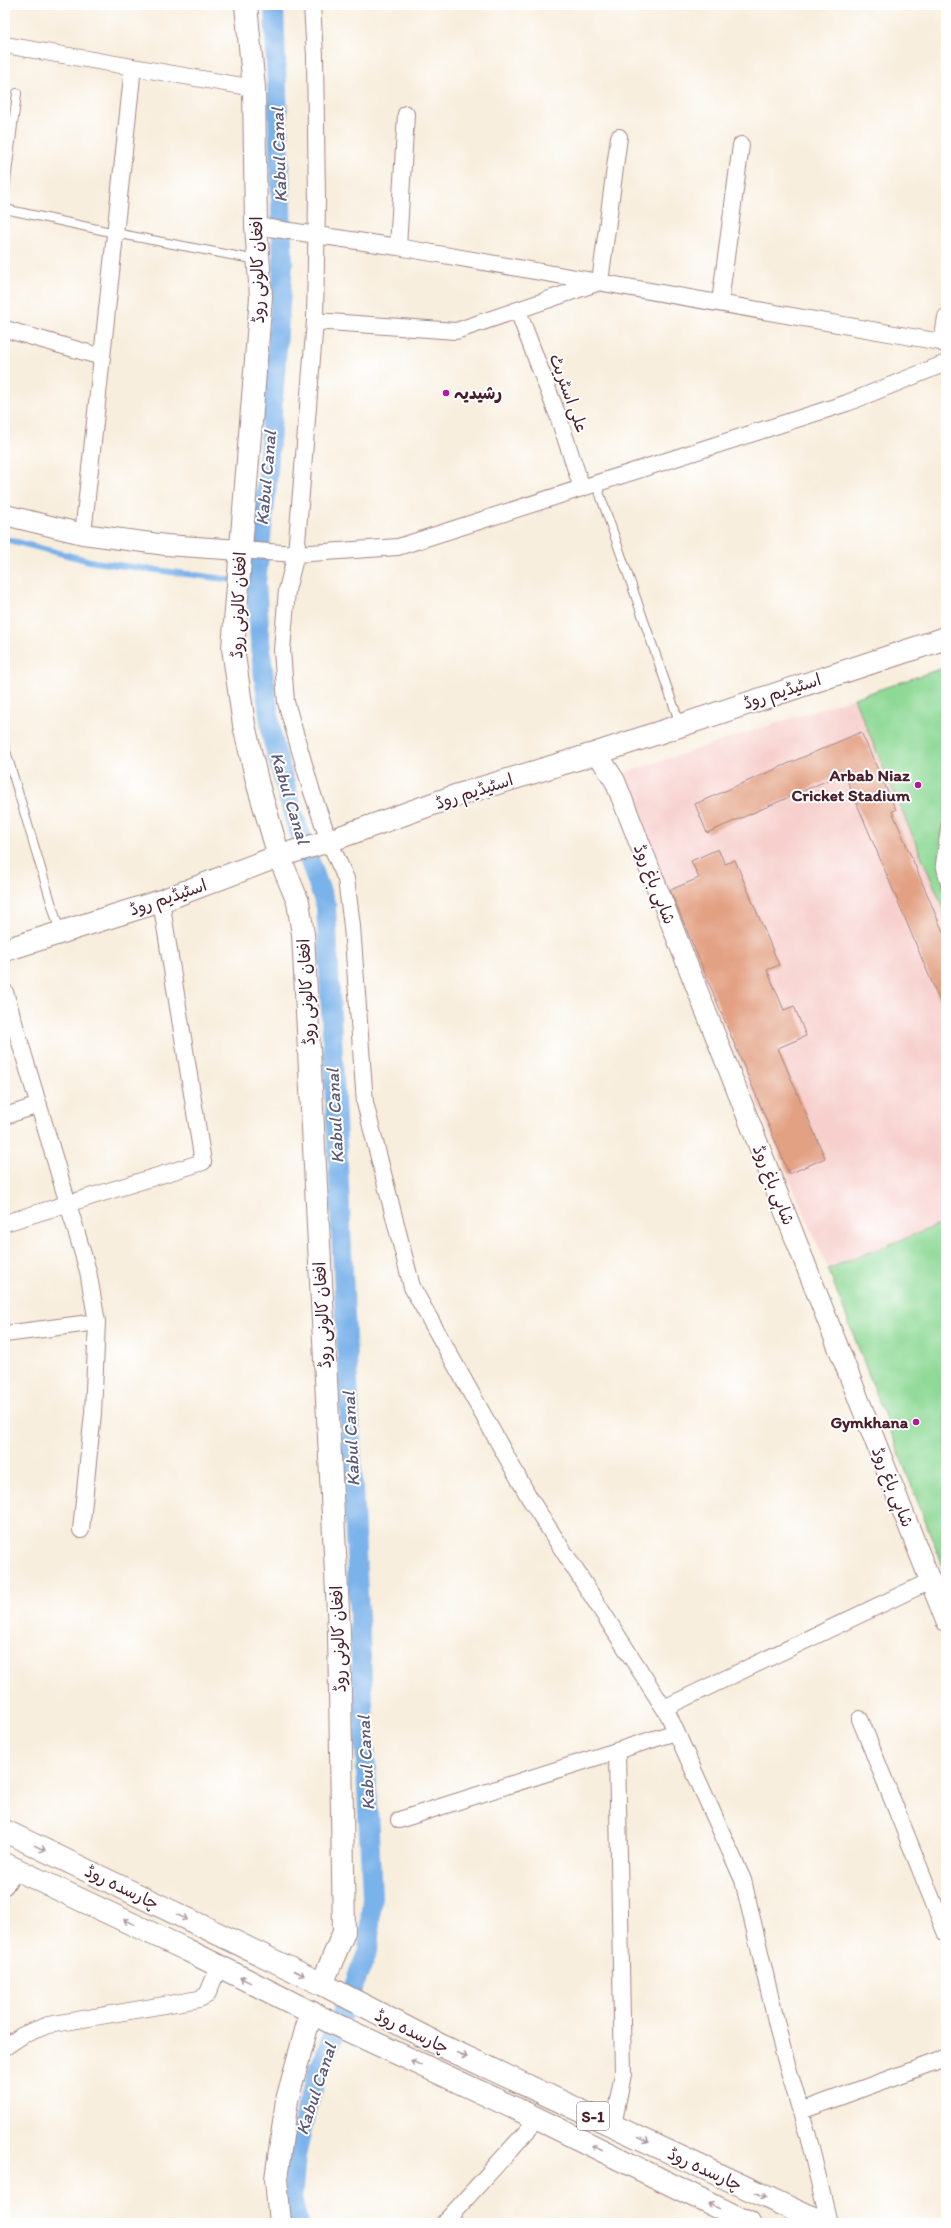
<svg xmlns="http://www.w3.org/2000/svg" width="951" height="2228" viewBox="0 0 951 2228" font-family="Itim,'Playpen Sans Arabic',sans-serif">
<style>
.built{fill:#f7d0cd}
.green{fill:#8ed995;stroke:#6c7c60}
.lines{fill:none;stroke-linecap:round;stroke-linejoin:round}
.stream{stroke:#7ab2ea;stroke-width:6}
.canal{stroke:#7ab2ea;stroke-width:20}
.building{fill:#e3a183}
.service-casing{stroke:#a18684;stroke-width:10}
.minor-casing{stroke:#a18684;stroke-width:18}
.tertiary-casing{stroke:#a18684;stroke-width:22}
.secondary-casing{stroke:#a18684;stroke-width:24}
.primary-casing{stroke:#a18684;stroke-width:24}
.service{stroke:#fff;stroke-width:8}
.minor{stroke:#fff;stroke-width:16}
.tertiary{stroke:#fff;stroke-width:20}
.secondary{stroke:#fff;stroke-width:22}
.primary{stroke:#fff;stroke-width:22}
.oneway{stroke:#ae9aa0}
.poi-dot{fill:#b5179e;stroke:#fff;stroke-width:1.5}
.labels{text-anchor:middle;stroke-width:4;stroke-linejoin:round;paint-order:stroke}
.shield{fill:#fff;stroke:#80626b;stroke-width:1}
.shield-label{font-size:16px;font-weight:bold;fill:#4a1f2b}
.street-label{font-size:17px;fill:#4a1f2b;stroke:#fff}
.poi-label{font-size:17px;font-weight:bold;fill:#4a1f2b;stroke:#fff;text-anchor:end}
.water-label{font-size:18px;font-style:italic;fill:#5d5a77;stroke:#fff}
</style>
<rect width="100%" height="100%" fill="#fff"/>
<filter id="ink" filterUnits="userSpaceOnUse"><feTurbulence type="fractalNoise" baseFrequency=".025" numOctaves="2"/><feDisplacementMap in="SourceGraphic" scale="8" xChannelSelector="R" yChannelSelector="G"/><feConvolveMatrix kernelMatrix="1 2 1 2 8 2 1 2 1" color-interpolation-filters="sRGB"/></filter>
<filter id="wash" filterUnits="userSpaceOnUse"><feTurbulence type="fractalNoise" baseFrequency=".012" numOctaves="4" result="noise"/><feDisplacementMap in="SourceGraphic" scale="16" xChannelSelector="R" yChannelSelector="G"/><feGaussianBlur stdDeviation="0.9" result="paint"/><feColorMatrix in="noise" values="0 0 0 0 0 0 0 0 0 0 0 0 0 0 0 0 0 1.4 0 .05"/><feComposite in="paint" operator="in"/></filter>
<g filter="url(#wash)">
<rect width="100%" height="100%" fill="#f8eedd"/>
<!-- built -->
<path class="built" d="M854,698L946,910V1222L828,1269L618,775Z"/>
<!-- green -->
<path class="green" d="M946,667V914L854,698Z
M946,1222V1575L828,1269Z"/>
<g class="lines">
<!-- stream -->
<path class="stream" d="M5,539L94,562L256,583"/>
<!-- canal -->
<path class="canal" d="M274,5L283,264L267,483L256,583L261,654L272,737L294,817L326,906L372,1896L368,1951L321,2065L307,2106L296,2156L292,2199L298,2223"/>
</g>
<g id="blocks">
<!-- building -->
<path class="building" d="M861,732L896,810L892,811L946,939V1016L844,773L707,833L695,804Z
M718,849L725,864L735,860L779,965L767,970L784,1010L794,1006L806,1036L778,1048L825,1158L789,1174L670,890L699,878L691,861Z"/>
</g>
</g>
<g filter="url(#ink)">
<use href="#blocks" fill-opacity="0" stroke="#a18684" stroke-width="1"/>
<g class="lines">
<!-- service casing -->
<g class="service-casing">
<path id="service" d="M5,189L17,93
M5,209L115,233L257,260
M596,483L680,724
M5,748L60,932
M946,822L940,864L946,888"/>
</g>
<!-- minor casing -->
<g class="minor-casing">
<path id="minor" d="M312,5L315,56L317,200L315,321L296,554L287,590L282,650L286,702L312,792L329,841L346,879L352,926L365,1103L412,1287L530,1499L669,1716L743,1880L783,2051L808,2136L829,2223
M5,45L254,88
M256,226L398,247L946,343
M398,247L406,114
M720,302L741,145
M518,311L558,416L582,488
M315,321L456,331L600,282L619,137
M5,329L102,357
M942,343L946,317
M83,534L133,67
M240,550L296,554L398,547L847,403L946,363
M5,992L88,1271L97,1322L93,1413L81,1530
M5,1116L39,1105
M5,1223L203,1162L161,901
M5,1334L97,1322
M664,1708L930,1581
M860,1719L946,1934
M399,1820L676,1732
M5,1886L16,1869
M5,2047L23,2035L48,2025L199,1999L207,1995L219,1967
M801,2111L946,2058
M613,2126L623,2074L617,1751
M444,2223L538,2119"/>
</g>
<!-- tertiary casing -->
<g class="tertiary-casing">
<path id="tertiary" d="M5,515L83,534L166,545L240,550
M597,753L615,781L946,1621"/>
</g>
<!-- secondary casing -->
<g class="secondary-casing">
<path id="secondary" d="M246,5L254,88L256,226L261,297L233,648L244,725L258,785L279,856L298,902L303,934L339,1631L344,1932L322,1984
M5,950L161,901L279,856L329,841L455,796L597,753L946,638
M280,2223L276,2179L287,2100L311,2012"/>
</g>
<!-- primary casing -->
<g class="primary-casing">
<path id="primary" d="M5,1831L322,1984L442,2046L822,2223
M5,1864L187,1950L330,2022L538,2119L749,2223"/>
</g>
<!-- service -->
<use href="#service" class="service"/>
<!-- minor -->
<use href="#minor" class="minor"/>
<!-- tertiary -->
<use href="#tertiary" class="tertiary"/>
<!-- secondary -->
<use href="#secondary" class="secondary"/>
<!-- primary -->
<use href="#primary" class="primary"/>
</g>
<!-- one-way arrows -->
<defs><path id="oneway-shaft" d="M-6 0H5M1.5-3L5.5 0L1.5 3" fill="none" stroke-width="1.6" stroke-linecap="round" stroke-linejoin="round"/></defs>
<g class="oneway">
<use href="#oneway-shaft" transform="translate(40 1848) rotate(26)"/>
<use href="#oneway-shaft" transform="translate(182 1917) rotate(26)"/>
<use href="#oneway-shaft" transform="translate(129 1922) rotate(-155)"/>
<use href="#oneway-shaft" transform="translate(299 1973) rotate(26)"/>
<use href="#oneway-shaft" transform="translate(245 1980) rotate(-154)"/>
<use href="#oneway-shaft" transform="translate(462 2055) rotate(25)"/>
<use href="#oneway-shaft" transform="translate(416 2063) rotate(-154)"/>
<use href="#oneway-shaft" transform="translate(644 2140) rotate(25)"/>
<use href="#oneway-shaft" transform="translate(597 2148) rotate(-154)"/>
<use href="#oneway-shaft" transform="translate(761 2195) rotate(24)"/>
<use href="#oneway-shaft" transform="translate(714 2206) rotate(-154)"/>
</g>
</g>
<!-- markers -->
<g class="poi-dot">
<circle cx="446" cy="393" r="4"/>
<circle cx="918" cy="785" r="4"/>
<circle cx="916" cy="1422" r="4"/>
</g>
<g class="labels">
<!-- shield labels -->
<rect class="shield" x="577" y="2102" width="32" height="28" rx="3"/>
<g class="shield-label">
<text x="593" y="2122">S-1</text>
</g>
<!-- street labels -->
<g class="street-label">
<text transform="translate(257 270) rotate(-91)" y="6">افغان کالونی روڈ</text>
<text transform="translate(569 393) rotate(70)" y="6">علی اسٹریٹ</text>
<text transform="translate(238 605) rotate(-88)" y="6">افغان کالونی روڈ</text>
<text transform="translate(782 691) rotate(-18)" y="6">اسٹیڈیم روڈ</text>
<text transform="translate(474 791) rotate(-18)" y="6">اسٹیڈیم روڈ</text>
<text transform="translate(655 884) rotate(68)" y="6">شاہی باغ روڈ</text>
<text transform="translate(168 897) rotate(-19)" y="6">اسٹیڈیم روڈ</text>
<text transform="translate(306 992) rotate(-93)" y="6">افغان کالونی روڈ</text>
<text transform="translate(774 1185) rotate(68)" y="6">شاہی باغ روڈ</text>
<text transform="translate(322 1315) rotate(-93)" y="6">افغان کالونی روڈ</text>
<text transform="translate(893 1487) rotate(68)" y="6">شاہی باغ روڈ</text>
<text transform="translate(338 1639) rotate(-92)" y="6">افغان کالونی روڈ</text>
<text transform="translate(122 1887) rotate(26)" y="6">چارسدہ روڈ</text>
<text transform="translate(412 2031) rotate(26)" y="6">چارسدہ روڈ</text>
<text transform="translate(705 2169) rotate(25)" y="6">چارسدہ روڈ</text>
</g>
<!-- poi labels -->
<g class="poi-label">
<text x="454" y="399" text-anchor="start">رشیدیہ</text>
<text x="910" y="781">Arbab Niaz<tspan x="910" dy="20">Cricket Stadium</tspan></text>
<text x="908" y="1428">Gymkhana</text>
</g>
<!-- water labels -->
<g class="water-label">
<text transform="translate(279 155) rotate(-92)" y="6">Kabul Canal</text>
<text transform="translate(266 478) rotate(-85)" y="6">Kabul Canal</text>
<text transform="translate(290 798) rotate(73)" y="6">Kabul Canal</text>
<text transform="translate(335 1116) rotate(-93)" y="6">Kabul Canal</text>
<text transform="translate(351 1439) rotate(-93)" y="6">Kabul Canal</text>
<text transform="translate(366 1763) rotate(-93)" y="6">Kabul Canal</text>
<text transform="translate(316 2089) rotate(-72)" y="6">Kabul Canal</text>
</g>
</g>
<!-- margin -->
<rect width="951" height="2228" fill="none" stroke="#fff" stroke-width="20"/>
</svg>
